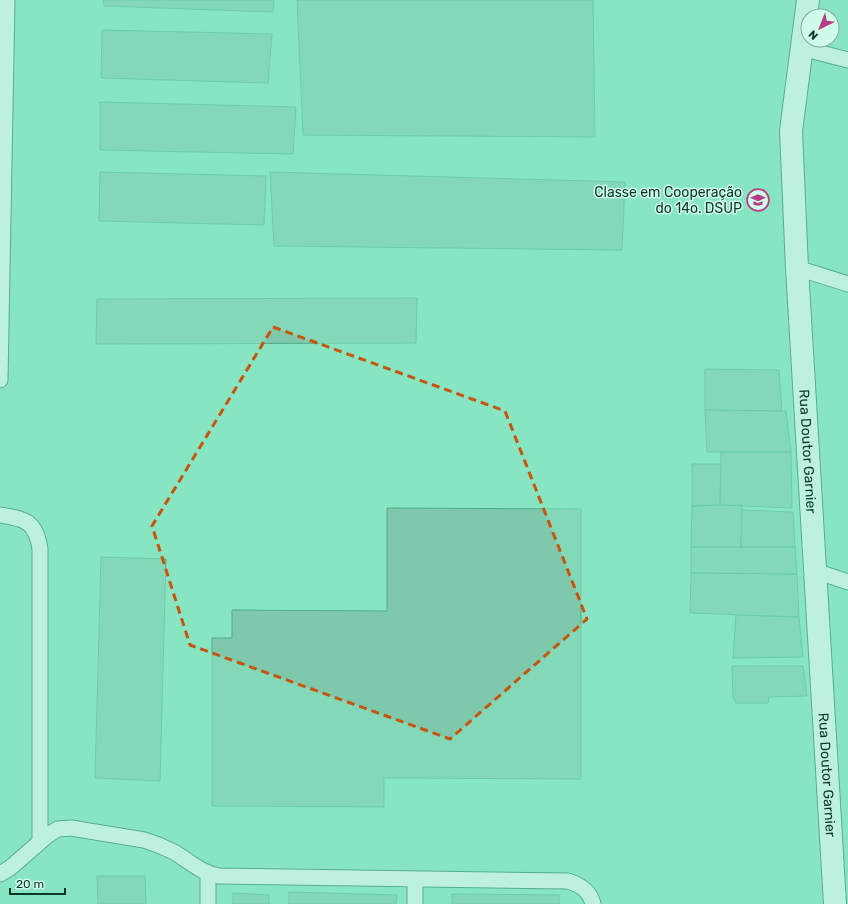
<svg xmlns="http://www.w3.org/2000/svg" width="848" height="904" viewBox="0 0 848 904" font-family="Rubik,sans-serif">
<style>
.building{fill:#7ec9ac;stroke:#4eae8c}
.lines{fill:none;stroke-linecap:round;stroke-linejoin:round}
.minor-casing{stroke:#1f6b52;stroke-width:17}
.secondary-casing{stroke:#1f6b52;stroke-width:24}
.minor{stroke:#fff;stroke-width:15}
.secondary{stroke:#fff;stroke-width:22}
.marked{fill:none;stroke:#c75410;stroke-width:3;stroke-dasharray:8 5;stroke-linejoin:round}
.labels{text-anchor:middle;stroke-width:3;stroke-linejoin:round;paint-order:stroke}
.poi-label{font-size:14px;fill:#0d3729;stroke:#cffce9;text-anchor:end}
.street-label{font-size:14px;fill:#0d3729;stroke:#cffce9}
</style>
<rect width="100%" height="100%" fill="#87e6c1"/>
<!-- building -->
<path class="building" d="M103,0H274L273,12L104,6Z
M297,0H593L595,137L303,135Z
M102,30L272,34L268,83L101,78Z
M100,102L296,107L293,154L100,150Z
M100,172L266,176L264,225L99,221Z
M270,172L625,182L622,250L274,246Z
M417,298L416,343L96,344L97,299Z
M705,369L779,370L782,411L705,410Z
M705,410L786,411L791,452H707Z
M721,452H791L792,508L720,505Z
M692,464H721L720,505L692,506Z
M720,505H742L741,547H691L692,506Z
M387,508L581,509V779L384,778V807L212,806V638H232V610L387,611Z
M742,510L793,512L795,547H741Z
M691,547H795L797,574L691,573Z
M101,557L166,559L160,781L95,778Z
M691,573L797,574L799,617L690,613Z
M736,615L799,617L803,657L733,658Z
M732,666H803L807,696L769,697L768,703H736L733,697Z
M97,876H145L146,904H98Z
M289,892L397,895L396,904H289Z
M233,893L269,895V904H233Z
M452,894L559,895V904H452Z"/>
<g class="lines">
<!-- minor casing -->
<g class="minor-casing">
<path id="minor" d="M801,48L848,60
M797,268L848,284
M0,380L7,0
M0,515C25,519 36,521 40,549V840
M815,571L848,582
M0,874L10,868L48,835L58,829L71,828L144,840C154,843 164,847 174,852C189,861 201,873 219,876L568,881C581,885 590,891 593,904
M208,904V874
M415,904V879"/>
</g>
<!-- secondary casing -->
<g class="secondary-casing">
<g id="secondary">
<path id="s1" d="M808,0L791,131L797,268L835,904"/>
</g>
</g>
<!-- minor -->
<use href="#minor" class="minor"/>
<!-- secondary -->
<use href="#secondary" class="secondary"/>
</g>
<!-- marked area -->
<path d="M0 0H848V904H0ZM273,327L505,411L587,619L450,739L190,645L152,526Z" fill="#87e6c1" fill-opacity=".55" fill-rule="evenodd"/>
<path class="marked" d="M273,327L505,411L587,619L450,739L190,645L152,526Z"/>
<!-- icons -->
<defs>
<g id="school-ring" transform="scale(1.15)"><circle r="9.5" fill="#cffce9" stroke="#b93a87" stroke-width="1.5"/><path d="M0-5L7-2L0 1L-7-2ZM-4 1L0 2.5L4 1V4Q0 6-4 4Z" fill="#b93a87"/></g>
</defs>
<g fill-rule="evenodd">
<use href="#school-ring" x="758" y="200"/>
</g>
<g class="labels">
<!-- poi labels -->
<g class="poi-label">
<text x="742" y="197">Classe em Cooperação<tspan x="742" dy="16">do 14o. DSUP</tspan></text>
</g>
<!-- street labels -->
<g class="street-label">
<text dy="5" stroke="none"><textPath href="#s1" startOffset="453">Rua Doutor Garnier</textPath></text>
<text dy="5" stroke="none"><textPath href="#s1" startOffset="777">Rua Doutor Garnier</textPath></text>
</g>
</g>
<!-- north arrow -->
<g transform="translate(820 28) rotate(223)"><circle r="19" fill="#cffce9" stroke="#81ad9c"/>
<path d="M0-3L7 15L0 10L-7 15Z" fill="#b93a87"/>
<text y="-6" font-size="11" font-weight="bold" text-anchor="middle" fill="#0d3729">N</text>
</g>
<!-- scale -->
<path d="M10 888v6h55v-6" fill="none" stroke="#0d3729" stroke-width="2"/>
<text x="16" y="888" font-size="12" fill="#0d3729" stroke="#cffce9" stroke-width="3" paint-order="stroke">20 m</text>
</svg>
